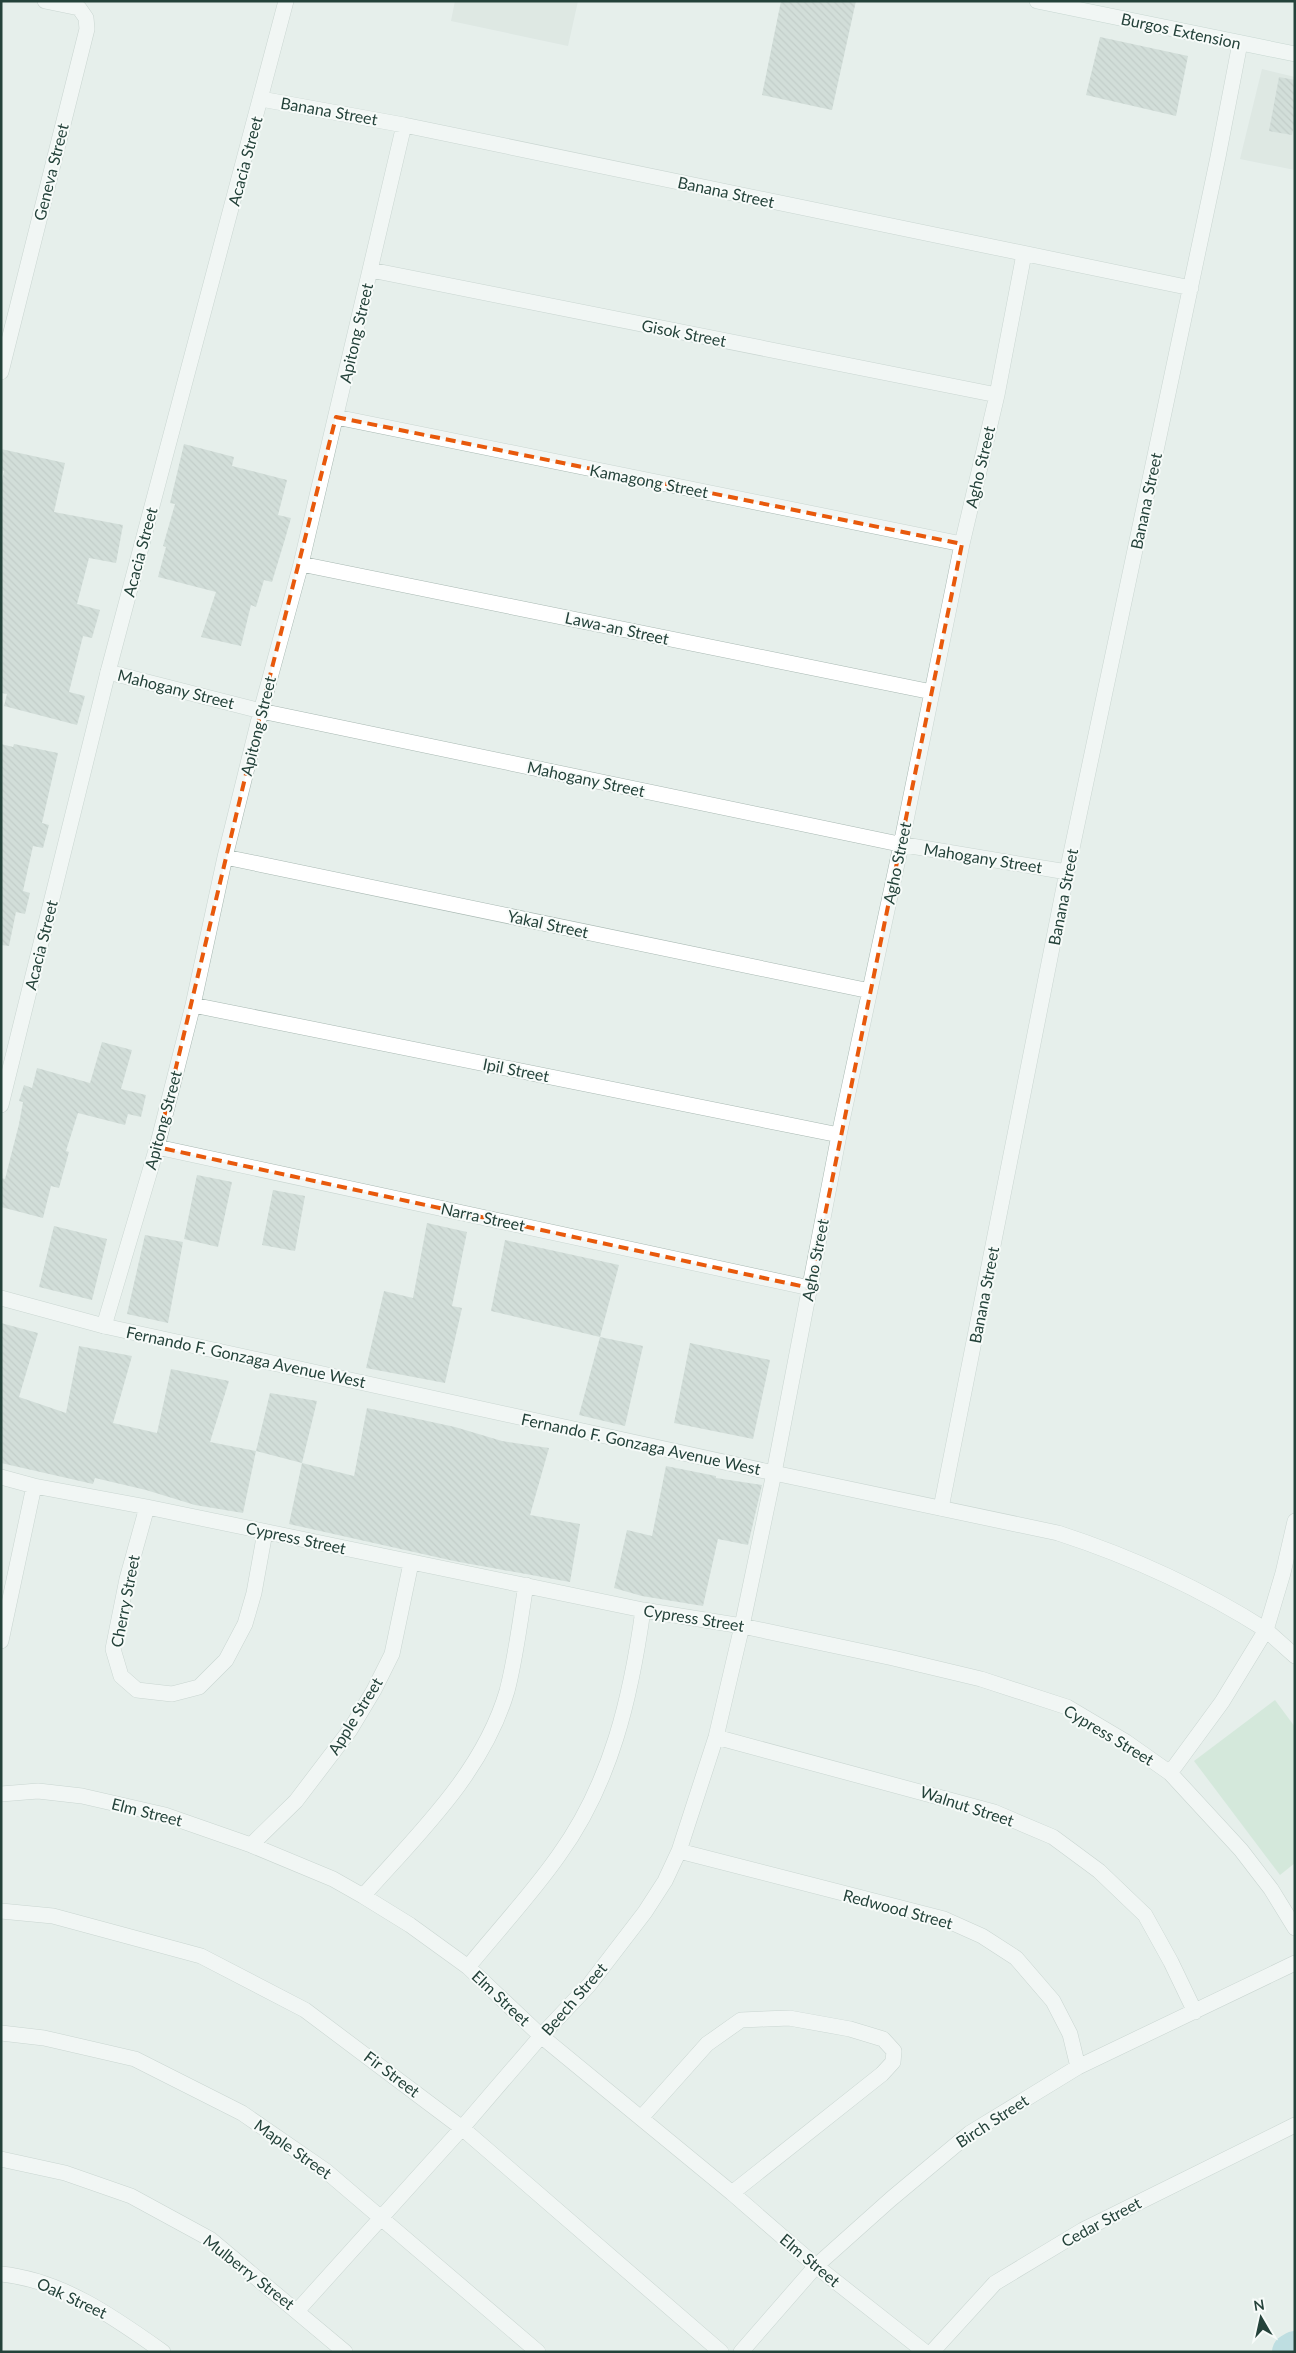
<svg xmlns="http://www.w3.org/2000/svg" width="1296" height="2353" viewBox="0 0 1296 2353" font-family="Lato,sans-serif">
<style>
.built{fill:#d4dfda}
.garden{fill:#bfe0c8}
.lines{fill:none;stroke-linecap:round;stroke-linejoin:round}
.river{stroke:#8ec9d4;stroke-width:36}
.building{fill:url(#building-back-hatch)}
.minor-casing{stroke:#a8b8b2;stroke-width:16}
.tertiary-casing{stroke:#a8b8b2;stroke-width:16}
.secondary-casing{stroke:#a4bbb3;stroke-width:16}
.minor{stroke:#fff;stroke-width:15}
.tertiary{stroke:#fff;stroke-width:15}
.secondary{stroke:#fff;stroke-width:15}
.marked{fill:none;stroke:#e8590c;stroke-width:4;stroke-dasharray:10 6;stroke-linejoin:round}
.labels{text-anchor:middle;stroke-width:4;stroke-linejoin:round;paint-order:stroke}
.street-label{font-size:16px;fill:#24423a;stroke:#f7fbf9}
</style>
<defs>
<pattern id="building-back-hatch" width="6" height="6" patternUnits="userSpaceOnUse" patternTransform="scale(1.25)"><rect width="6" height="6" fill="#bbcac4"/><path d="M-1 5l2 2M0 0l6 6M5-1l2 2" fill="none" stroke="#98a6a0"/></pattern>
</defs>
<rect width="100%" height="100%" fill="#e6efeb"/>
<!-- built -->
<path class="built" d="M455,1H578L568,46L451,21Z
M1262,69L1295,77V170L1240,159Z"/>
<!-- garden -->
<path class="garden" d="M1275,1700L1295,1727V1863L1280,1875L1194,1761Z"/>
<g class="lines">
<!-- river -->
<path class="river" d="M1290,2352L1295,2349"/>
</g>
<!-- building -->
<path class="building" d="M781,1H856L832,110L762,95Z
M1100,37L1188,56L1176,116L1086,95Z
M1279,77L1295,80V120L1292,135L1269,131Z
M184,444L234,457L232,466L287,480L278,515L291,518L285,539L272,582L264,580L256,607L251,605L241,646L201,637L216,592L158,577L166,547L163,546L175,504L170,503Z
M1,449L65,463L54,512L123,525L116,563L89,558L77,604L100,610L92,638L83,636L69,692L85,696L77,725L4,706L7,694L1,693V486L4,471L1,470Z
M1,744L13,747L14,744L58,753L42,823L49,825L43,848L33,846L23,891L30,893L25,914L16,912L9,946L1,945Z
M102,1042L132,1050L121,1089L146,1095L141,1117L128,1114L125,1125L78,1113L66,1151L69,1152L59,1188L51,1186L43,1218L1,1207V1178L5,1179L19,1124L23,1102L19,1101L24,1085L32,1088L37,1068L90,1083Z
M197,1175L232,1182L218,1247L184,1239Z
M273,1190L305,1196L295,1251L262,1245Z
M427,1223L467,1232L452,1306L462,1308L445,1383L366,1368L384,1291L413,1298Z
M54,1226L107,1239L92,1300L39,1287Z
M145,1235L183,1242L168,1323L127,1314Z
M505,1240L619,1265L600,1337L491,1311Z
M1,1323L38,1333L19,1397L66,1413L79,1346L132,1356L113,1423L157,1433L171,1369L229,1381L210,1442L256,1451L243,1513L195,1505L146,1490L95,1478L93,1484L1,1463Z
M600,1337L643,1346L625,1426L579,1415Z
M690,1343L770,1360L753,1439L674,1423Z
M270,1393L317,1401L302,1463L256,1451Z
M367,1408L455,1427L502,1441L549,1448L530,1515L580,1524L570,1582L454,1561L289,1524L302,1463L354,1476Z
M666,1466L716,1476V1478L762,1485L748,1545L718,1539L703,1606L642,1596L614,1588L627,1530L652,1536Z"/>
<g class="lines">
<!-- minor casing -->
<g class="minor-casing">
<path id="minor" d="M261,99L404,125L1191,288
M371,270L997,395
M1,372L87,29L86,18L79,8L45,1
M336,417L962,544
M301,564L932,692
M108,672L261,711L899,844L1067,872
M225,857L870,991
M193,1005L839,1135
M157,1147L810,1288
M104,1326L157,1147L193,1005L225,857L261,711L301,564L404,125
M1,1477L34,1486L147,1507L643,1610L742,1626L893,1658L981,1679L1067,1707L1126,1742L1170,1773L1241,1850L1271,1889L1295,1928
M147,1507L127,1579L113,1649L121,1676L137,1690L172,1694L199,1687L226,1660L245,1624L254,1593L265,1532
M941,1508L1067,872L1218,157L1240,43
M1,1641L34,1486
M716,1737L994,1812L1053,1837L1099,1871L1145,1915L1171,1962L1195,2012
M1170,1773L1222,1702L1266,1630L1295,1656
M1,1794L38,1791L82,1796L165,1815L251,1845L333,1879L363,1896L410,1925L468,1967L541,2036L732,2193L816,2266L925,2352
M251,1845L296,1801L350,1730L374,1690L392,1654L411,1563
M679,1851L944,1919L982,1936L1016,1958L1053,2001L1070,2034L1078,2067
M363,1896C418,1834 483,1773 507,1691C516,1657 520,1620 526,1585
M1,1911L53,1916L201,1956L305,2010L462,2128L721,2352
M468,1967C498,1930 531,1895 559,1855C611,1783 631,1697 643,1610
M1,2033L44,2038L135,2059L242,2113L326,2171L538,2352
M641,2118L707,2044L741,2020L789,2018L850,2029L883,2039L894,2051L893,2062L882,2074L732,2193
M1,2159L65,2173L131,2196L210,2239L345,2352
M1,2274C62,2280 115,2318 163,2352
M298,2310L462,2128L541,2036L589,1985L645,1912L665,1881L679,1851L716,1737L742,1626L774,1473L839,1135L901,845L962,544L997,395L1024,254
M741,2352L816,2266L891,2199L970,2133L1078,2067L1295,1963
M932,2352L995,2283L1083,2230L1295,2125"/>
</g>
<!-- tertiary casing -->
<g class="tertiary-casing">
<path id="tertiary" d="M1,1105L108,672L286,1
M1,1298L104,1326L774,1473L1058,1533C1132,1557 1200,1588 1266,1630L1283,1573L1295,1521"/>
</g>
<!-- secondary casing -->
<g class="secondary-casing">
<path id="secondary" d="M1037,1L1295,54"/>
</g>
<!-- minor -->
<use href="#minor" class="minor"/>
<!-- tertiary -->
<use href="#tertiary" class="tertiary"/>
<!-- secondary -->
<use href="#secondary" class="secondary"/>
</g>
<!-- marked area -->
<path d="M0 0H1296V2353H0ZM336,417L962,544L810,1288L157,1147L261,711Z" fill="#e6efeb" fill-opacity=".55" fill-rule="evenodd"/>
<path class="marked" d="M336,417L962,544L810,1288L157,1147L261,711Z"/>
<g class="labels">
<!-- street labels -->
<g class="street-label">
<text transform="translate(1181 31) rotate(12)" y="6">Burgos Extension</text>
<text transform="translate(329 111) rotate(10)" y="6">Banana Street</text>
<text transform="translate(245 161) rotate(-75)" y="6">Acacia Street</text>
<text transform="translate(51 172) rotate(-76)" y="6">Geneva Street</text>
<text transform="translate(726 192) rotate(12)" y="6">Banana Street</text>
<text transform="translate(356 333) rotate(-77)" y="6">Apitong Street</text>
<text transform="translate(684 333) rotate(11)" y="6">Gisok Street</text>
<text transform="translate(980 467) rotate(-77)" y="6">Agho Street</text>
<text transform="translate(649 481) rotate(11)" y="6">Kamagong Street</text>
<text transform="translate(1146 501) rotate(-78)" y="6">Banana Street</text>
<text transform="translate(140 552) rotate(-75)" y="6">Acacia Street</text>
<text transform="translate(617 628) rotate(12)" y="6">Lawa-an Street</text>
<text transform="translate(176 689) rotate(14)" y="6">Mahogany Street</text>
<text transform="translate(258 726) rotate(-76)" y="6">Apitong Street</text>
<text transform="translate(586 779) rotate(12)" y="6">Mahogany Street</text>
<text transform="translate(983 858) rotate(9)" y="6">Mahogany Street</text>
<text transform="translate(897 863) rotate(-78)" y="6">Agho Street</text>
<text transform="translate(1063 897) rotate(-79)" y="6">Banana Street</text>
<text transform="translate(548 924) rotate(12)" y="6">Yakal Street</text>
<text transform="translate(41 945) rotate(-76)" y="6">Acacia Street</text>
<text transform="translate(516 1070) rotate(11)" y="6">Ipil Street</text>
<text transform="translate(163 1120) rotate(-75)" y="6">Apitong Street</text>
<text transform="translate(483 1217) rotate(12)" y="6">Narra Street</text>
<text transform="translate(815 1260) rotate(-79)" y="6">Agho Street</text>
<text transform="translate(984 1295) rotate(-79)" y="6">Banana Street</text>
<text transform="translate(246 1357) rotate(12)" y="6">Fernando F. Gonzaga Avenue West</text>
<text transform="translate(641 1444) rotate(12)" y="6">Fernando F. Gonzaga Avenue West</text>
<text transform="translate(296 1538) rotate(12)" y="6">Cypress Street</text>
<text transform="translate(125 1601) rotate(-79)" y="6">Cherry Street</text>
<text transform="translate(694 1618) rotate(9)" y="6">Cypress Street</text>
<text transform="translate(355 1716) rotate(-58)" y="6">Apple Street</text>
<text transform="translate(1109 1735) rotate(31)" y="6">Cypress Street</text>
<text transform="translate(967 1806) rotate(18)" y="6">Walnut Street</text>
<text transform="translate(147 1812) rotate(14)" y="6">Elm Street</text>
<text transform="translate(898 1909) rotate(15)" y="6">Redwood Street</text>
<text transform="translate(501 1998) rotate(43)" y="6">Elm Street</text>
<text transform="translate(574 1999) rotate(-49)" y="6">Beech Street</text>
<text transform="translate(392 2074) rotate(37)" y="6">Fir Street</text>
<text transform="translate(992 2121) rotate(-33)" y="6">Birch Street</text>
<text transform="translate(293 2149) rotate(35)" y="6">Maple Street</text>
<text transform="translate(1101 2222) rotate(-28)" y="6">Cedar Street</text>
<text transform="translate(810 2260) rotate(40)" y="6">Elm Street</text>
<text transform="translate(249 2272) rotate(38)" y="6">Mulberry Street</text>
<text transform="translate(72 2298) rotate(25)" y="6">Oak Street</text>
</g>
</g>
<!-- border -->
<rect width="1296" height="2353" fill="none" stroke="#24423a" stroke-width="5"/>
<!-- north arrow -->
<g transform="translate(1261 2318) rotate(351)" stroke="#f7fbf9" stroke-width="4" paint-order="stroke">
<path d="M0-4L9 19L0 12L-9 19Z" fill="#24423a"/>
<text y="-8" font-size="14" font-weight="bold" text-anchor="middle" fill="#24423a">N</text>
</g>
</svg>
